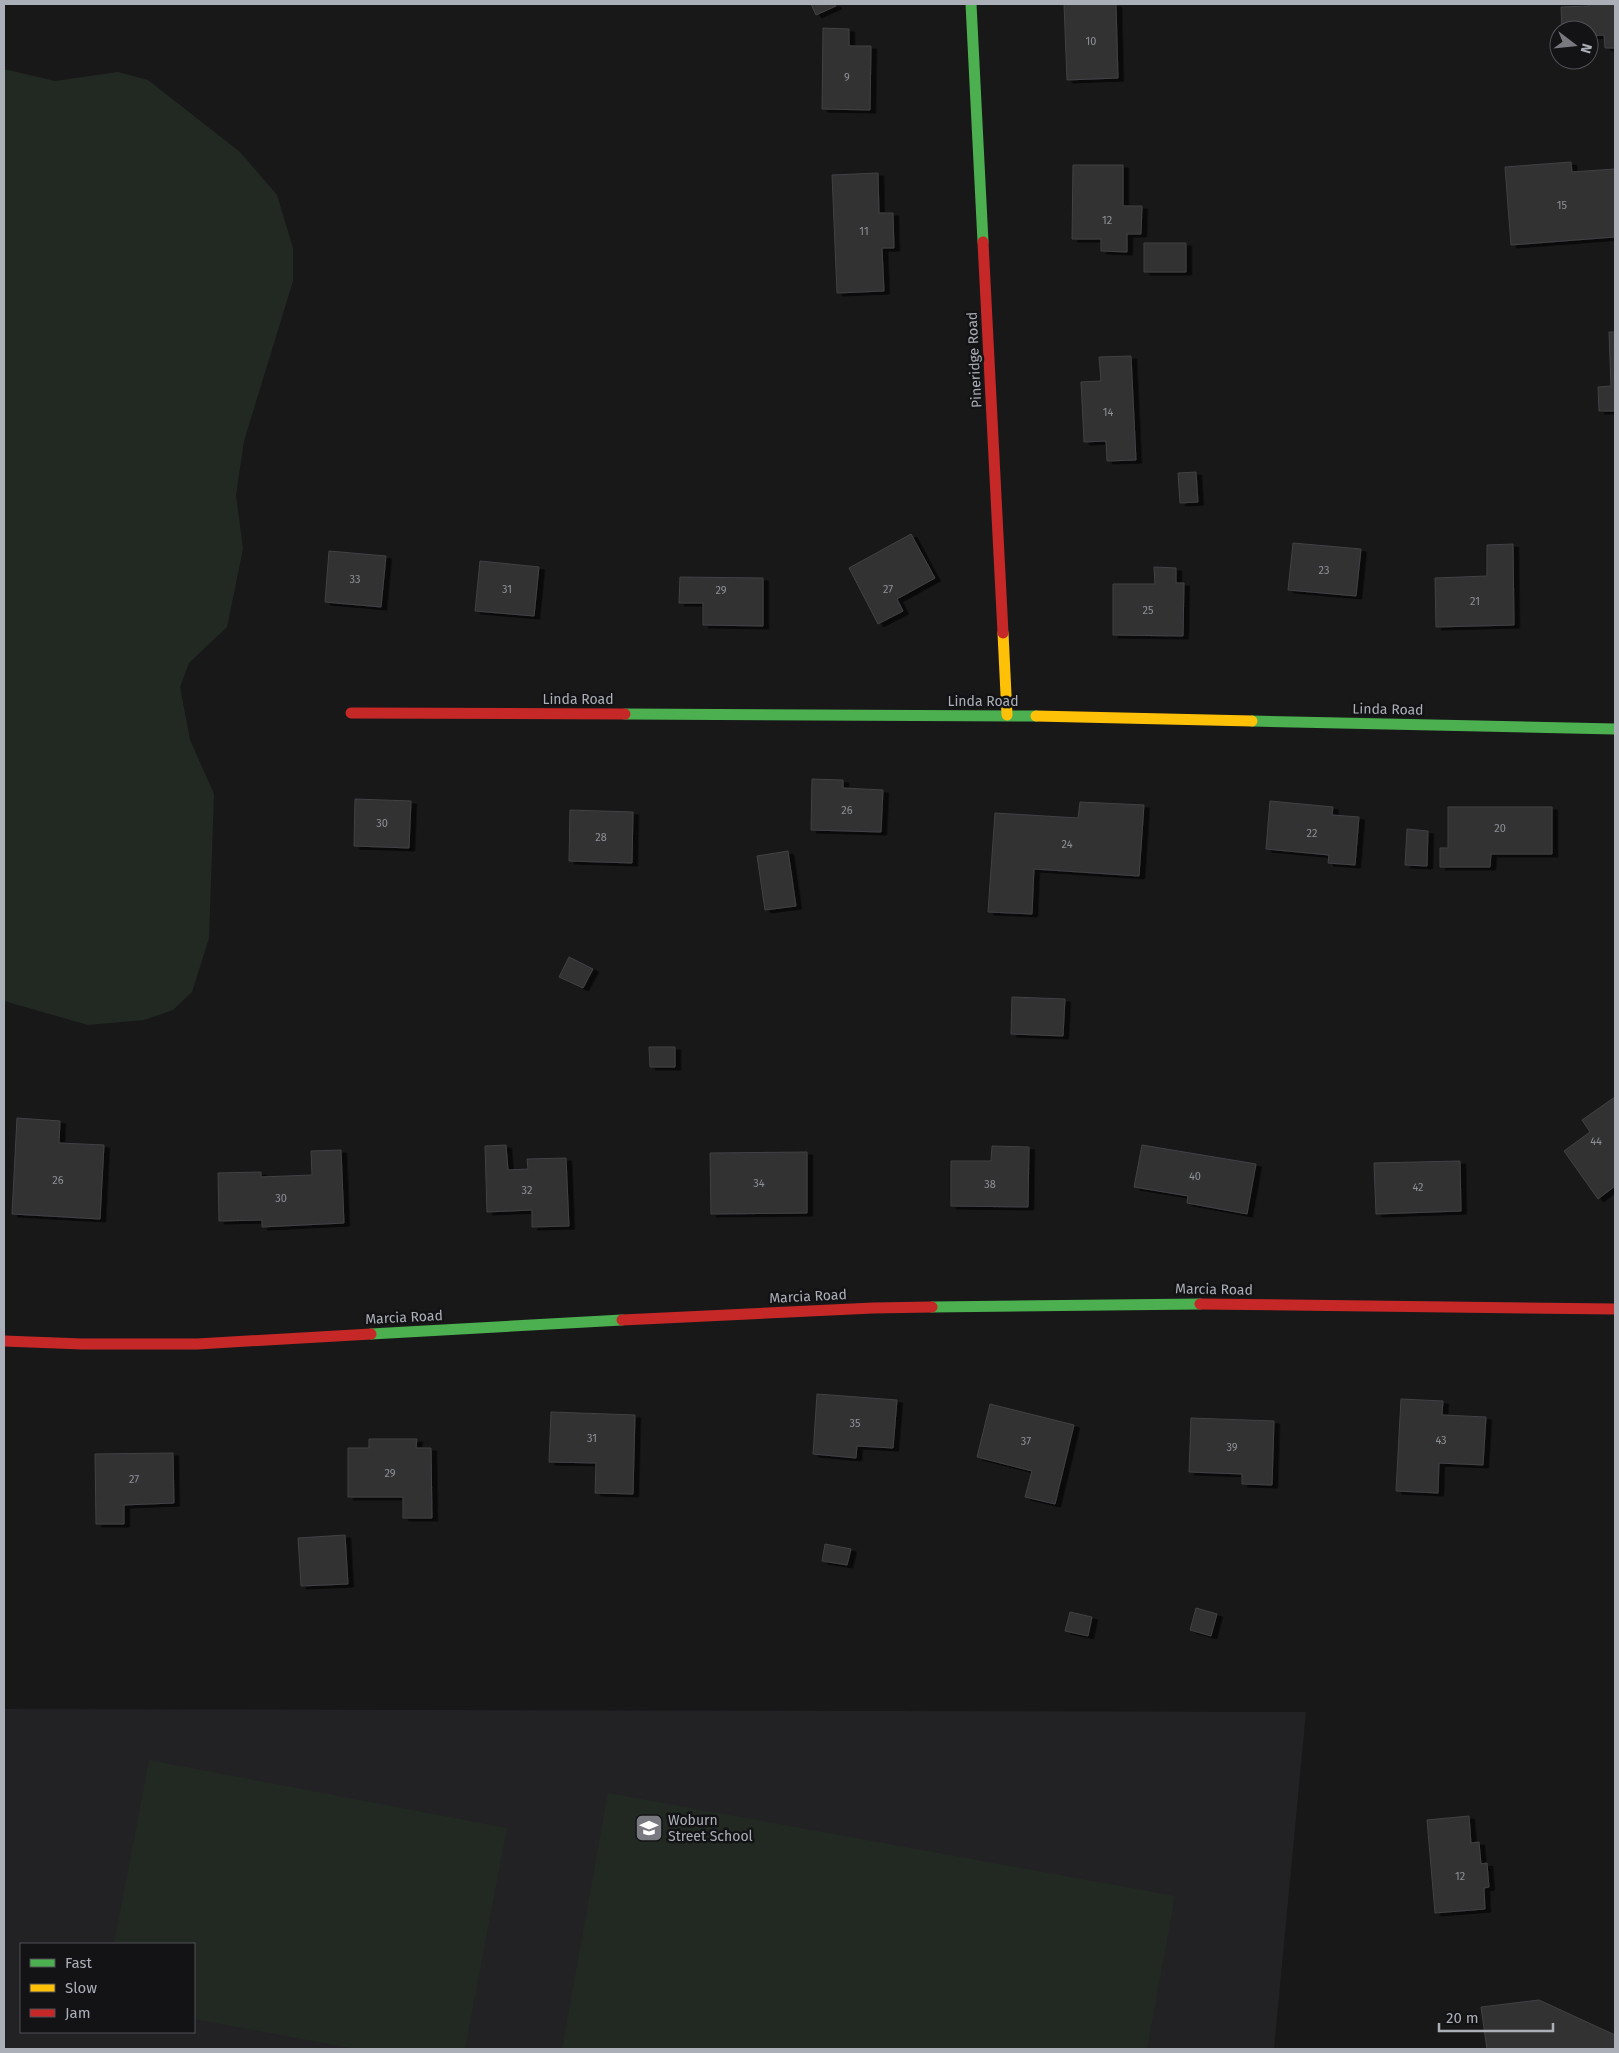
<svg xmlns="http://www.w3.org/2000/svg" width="1619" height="2053" viewBox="0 0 1619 2053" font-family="'Fira Sans',sans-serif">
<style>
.built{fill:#222224;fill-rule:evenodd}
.green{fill:#222923}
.building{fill:#313133;stroke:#414245;filter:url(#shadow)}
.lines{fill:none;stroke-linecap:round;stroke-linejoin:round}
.fast{stroke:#4caf50;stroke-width:11}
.slow{stroke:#ffc107;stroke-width:11}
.jam{stroke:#c62828;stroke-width:11}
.labels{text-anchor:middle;stroke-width:5;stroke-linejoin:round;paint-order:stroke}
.number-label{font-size:11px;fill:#8c9097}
.street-label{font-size:14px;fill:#abafb8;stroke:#131315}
.poi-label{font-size:14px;fill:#abafb8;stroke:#131315;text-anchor:start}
</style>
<defs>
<filter id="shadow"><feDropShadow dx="5.5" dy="3" stdDeviation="0" flood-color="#0009"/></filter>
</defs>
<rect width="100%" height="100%" fill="#181819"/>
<!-- built -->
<path class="built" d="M4,1709L1306,1712L1274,2049H4ZM21,1944H194V2032H21Z"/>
<!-- green -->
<path class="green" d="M4,69L55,81L118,72L148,80L240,152L277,195L293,248V281L244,441L236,495L243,549L227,627L189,663L180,687L190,740L214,794L209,938L192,992L173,1010L144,1020L88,1025L4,1001Z
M149,1760L507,1828L465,2049H356L194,2019V1944H114Z
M608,1793L1175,1896L1147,2049H562Z"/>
<!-- building -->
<path class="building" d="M811,4H835L836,6L816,15Z
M1064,4H1116L1118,78L1067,80Z
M1589,4H1615V48H1605L1604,35L1589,36V30H1562L1561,7L1589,6Z
M823,28L849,29V46H871L870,110L822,109Z
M1571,162L1572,172L1615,169V237L1511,245L1505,167Z
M1073,165H1123V206H1142L1141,234H1127V252L1101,251V239H1072Z
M878,173L879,213H893L894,248H882L884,291L837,293L832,175Z
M1144,243H1186V272H1144Z
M1609,332H1615V411H1599L1598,387L1611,386Z
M1131,356L1136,460L1107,461L1106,441L1084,442L1081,382L1101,381L1099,357Z
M1196,472L1198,502L1180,503L1178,473Z
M911,534L935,578L897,599L903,611L878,624L849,568Z
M1293,543L1361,549L1356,596L1288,590Z
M1513,544L1514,625L1436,627L1435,578L1487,576V545Z
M329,551L386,556L381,607L325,602Z
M480,561L539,567L534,616L475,611Z
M1154,567L1176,568V583H1184L1183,636L1113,635V584H1155Z
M680,577L763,578V626L703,625V603H679Z
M812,779L843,780V788L883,790L881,832L811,830Z
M355,799L411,801L409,848L354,846Z
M1270,801L1333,807L1332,815L1359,817L1355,865L1328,863L1329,855L1266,849Z
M1080,802L1144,805L1139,876L1034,869L1032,914L988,912L995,813L1078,818Z
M1448,807H1552V854H1491L1490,867H1440V848H1448Z
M570,810L633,812L632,863L569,861Z
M1407,829L1428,831L1427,866L1405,865Z
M788,851L796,906L765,910L757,856Z
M569,957L593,969L583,988L559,977Z
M1012,997L1065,999L1063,1036L1011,1034Z
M649,1047H675V1067H650Z
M1615,1097V1186L1598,1199L1564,1151L1590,1132L1582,1120Z
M17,1118L60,1121L59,1143L104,1145L100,1219L12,1214Z
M506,1145L508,1170L528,1169L527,1159L566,1158L569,1226L532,1227V1210L487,1212L485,1146Z
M1142,1145L1256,1164L1247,1214L1187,1203L1188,1196L1134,1187Z
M992,1146L1029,1147L1028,1207L951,1206V1161H991Z
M341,1150L344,1223L262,1227V1220L219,1221L218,1173L261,1172V1177L312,1175L311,1151Z
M807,1152V1213L711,1214L710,1153Z
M1460,1161L1461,1211L1376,1214L1374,1163Z
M817,1394L897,1400L893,1448L857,1446L856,1458L813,1454Z
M1401,1399L1443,1401L1442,1415L1486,1417L1483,1465L1439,1463L1438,1493L1396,1491Z
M990,1404L1074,1425L1055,1504L1025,1497L1032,1471L977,1457Z
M551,1412L635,1415L633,1494L595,1493L596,1463L549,1462Z
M1191,1418L1274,1421L1272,1485L1242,1484V1474L1189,1472Z
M369,1439H417L416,1448H431L432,1518H403V1497H348V1448H369Z
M173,1453L174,1503L124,1505V1524H96L95,1454Z
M345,1535L348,1584L301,1586L298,1538Z
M825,1544L851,1549L847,1565L822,1561Z
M1196,1608L1217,1614L1211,1636L1190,1630Z
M1070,1612L1092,1617L1088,1636L1065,1631Z
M1469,1816L1471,1843L1479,1842L1481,1864L1487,1863L1489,1887L1484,1888L1485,1909L1435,1913L1427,1820Z
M1539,2000L1615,2035V2049H1487L1481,2007Z"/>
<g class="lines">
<!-- fast -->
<path class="fast" d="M971,4L983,242
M625,714L1036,716
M1252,721L1615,729
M932,1307L1200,1304
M371,1334L622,1320"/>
<!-- slow -->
<path class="slow" d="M1003,633L1007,715
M1036,716L1252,721"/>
<!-- jam -->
<path class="jam" d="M983,242L1003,633
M351,713L625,714
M1200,1304L1615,1309
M622,1320L873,1308L932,1307
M4,1341L82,1344H197L371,1334"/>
</g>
<!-- icons -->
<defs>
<g id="school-square" transform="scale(1.4375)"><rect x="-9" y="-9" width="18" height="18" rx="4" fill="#787a80" stroke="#131315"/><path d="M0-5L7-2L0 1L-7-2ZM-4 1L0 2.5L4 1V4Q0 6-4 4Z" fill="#fff"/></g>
</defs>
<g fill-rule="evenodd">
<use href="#school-square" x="649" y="1828"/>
</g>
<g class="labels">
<!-- number labels -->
<g class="number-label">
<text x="1091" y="45">10</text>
<text x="847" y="81">9</text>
<text x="1562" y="209">15</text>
<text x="1107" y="224">12</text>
<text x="864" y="235">11</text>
<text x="1108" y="416">14</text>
<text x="1324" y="574">23</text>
<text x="355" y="583">33</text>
<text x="507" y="593">31</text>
<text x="888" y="593">27</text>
<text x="721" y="594">29</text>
<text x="1475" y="605">21</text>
<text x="1148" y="614">25</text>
<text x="847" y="814">26</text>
<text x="382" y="827">30</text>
<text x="1500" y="832">20</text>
<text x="1312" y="837">22</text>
<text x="601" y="841">28</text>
<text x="1067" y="848">24</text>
<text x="1596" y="1145">44</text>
<text x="1195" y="1180">40</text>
<text x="58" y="1184">26</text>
<text x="759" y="1187">34</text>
<text x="990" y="1188">38</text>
<text x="1418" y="1191">42</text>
<text x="527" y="1194">32</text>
<text x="281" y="1202">30</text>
<text x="855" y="1427">35</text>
<text x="592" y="1442">31</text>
<text x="1441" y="1444">43</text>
<text x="1026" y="1445">37</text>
<text x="1232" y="1451">39</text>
<text x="390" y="1477">29</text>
<text x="134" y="1483">27</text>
<text x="1460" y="1880">12</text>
</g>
<!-- street labels -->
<g class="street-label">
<text transform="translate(974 360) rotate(-93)" y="5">Pineridge Road</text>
<text x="578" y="704">Linda Road</text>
<text x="983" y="706">Linda Road</text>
<text transform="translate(1388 709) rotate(1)" y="5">Linda Road</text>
<text transform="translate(1214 1289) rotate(1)" y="5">Marcia Road</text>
<text transform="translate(808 1296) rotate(-3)" y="5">Marcia Road</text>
<text transform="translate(404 1317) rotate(-3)" y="5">Marcia Road</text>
</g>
<!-- poi labels -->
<g class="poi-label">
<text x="668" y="1825">Woburn<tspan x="668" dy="16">Street School</tspan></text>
</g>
</g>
<!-- border -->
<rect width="1619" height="2053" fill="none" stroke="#abafb8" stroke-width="10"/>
<!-- legend -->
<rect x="20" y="1943" width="175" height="90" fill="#131315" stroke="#505156"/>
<rect x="30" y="1959" width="25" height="8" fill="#4caf50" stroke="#505156"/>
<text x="65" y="1968" font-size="15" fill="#abafb8">Fast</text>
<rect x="30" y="1984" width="25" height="8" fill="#ffc107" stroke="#505156"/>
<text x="65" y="1993" font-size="15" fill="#abafb8">Slow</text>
<rect x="30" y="2009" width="25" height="8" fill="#c62828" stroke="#505156"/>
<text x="65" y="2018" font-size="15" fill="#abafb8">Jam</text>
<!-- north arrow -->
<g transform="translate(1574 45) rotate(106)"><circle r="24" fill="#131315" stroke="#505156"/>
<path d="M0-4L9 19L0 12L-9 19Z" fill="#787a80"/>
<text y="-8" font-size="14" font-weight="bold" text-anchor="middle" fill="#abafb8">N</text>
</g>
<!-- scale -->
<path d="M1439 2023v8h114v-8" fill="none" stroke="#abafb8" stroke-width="2.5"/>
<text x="1446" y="2023" font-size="15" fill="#abafb8" stroke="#131315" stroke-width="4" paint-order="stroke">20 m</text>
</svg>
